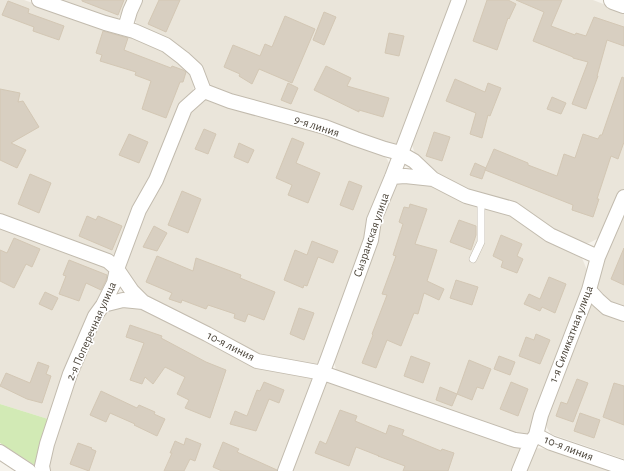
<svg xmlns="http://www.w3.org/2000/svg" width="624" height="471" viewBox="0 0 624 471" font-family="'Alegreya Sans',sans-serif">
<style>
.residential{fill:#eae5da}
.green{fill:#d2eab5}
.building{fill:#d8cfc1;stroke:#d3c7b4}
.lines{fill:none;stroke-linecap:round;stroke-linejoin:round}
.service-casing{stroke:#c2bbae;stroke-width:8}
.minor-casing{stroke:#c2bbae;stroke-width:16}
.tertiary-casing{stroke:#c2bbae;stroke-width:20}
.service{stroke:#fff;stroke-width:7}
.minor{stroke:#fff;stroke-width:14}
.tertiary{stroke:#fff;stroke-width:18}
.labels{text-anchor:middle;stroke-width:3.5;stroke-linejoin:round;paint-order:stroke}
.street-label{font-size:12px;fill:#4b4439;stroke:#fff}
</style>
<rect width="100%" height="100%" fill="#f6f3ec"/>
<!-- residential -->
<path class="residential" d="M0,0H24L103,27L135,37L166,50L192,74L194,84L193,93L118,252L115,254L111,255L0,216Z
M49,0H129L128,4L117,20Z
M140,0H451L402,140L396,146L232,97L207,85L201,66L186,51L139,28L135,20L136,10Z
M466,0H593L624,12V189L599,238L589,243H577L466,190L435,174L416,157L411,142Z
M209,98L323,131L383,155L387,159L390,165L367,218L366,239L318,364L309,365L258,355L209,327L145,299L125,274L124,259L196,100Z
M399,181L431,184L461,201L513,214L574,251L582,258L587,270L584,287L535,419L529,432L523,436L336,370L333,357L374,239L395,184Z
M624,214V307L611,303L596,292L595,284Z
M0,226L101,262L109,271L111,281L48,419L0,404Z
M591,303L603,310L624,317V459L551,434L547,428L545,422Z
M142,305L255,365L308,374L312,381L281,471H47L50,445L72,375L104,309Z
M328,381L523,448L516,471H290L322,384Z
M535,448L548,449L617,471H522Z"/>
<!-- green -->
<path class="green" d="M0,404L48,419L36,466L0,443Z"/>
<!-- building -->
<path class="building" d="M82,0H124L118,15L82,1Z
M159,0H180L166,32L148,24Z
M487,0H508L516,4L509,19L508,18L497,50L473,41Z
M516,0H562L551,26L575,35L576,33L586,36L594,17L624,27V46L607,40L597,76H598L586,109L572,104L588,62L573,58V57L533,41L544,12Z
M8,1L29,9L28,13L64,26L59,40L33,31L34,27L2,15Z
M324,12L336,17L324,45L313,40Z
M285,16L315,29L292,83L259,69L252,84L239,76L240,74L224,67L233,45L260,56L265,44L272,47Z
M103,31L128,38L124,50L171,68L172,66L183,70L186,72L183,82H180L166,118L142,109L151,81L135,75L136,72L100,61L102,55L96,53Z
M389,33L404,36L399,56L385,53Z
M326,66L351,78L347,86L389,98L383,117L359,110V112L314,90Z
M622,77L624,78V142L618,159L611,156L597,199H599L593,217L572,210L573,205L485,170L494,149L528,163V165L557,176L564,154L575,158L583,134L598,139L600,135H602Z
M455,79L485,92L488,83L501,88L490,116L488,115L482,138L470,134L476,113L446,101Z
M288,83L298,88L291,104L281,100Z
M0,89L20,93L18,102L23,101L39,127L11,143L26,150L17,168L0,160Z
M552,97L566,103L561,114L547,109Z
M204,129L216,134L208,154L195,149Z
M434,132L450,137L442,161L426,156Z
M129,134L148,142L139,163L119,155Z
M292,138L304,143L296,163L320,173L308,203L288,195L292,185L276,178Z
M239,143L254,150L248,163L234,157Z
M475,163L486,168L482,179L470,175Z
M30,174L51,183L39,213L18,204Z
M349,181L362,186L353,210L340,205Z
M182,191L201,199L188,233L168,225Z
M410,204L427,209L415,244L437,250L427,281L444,289L439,300L424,293L418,314L414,313L401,346L387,340L376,368L362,363L373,335L372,334L387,295L382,294L396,256L393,255L403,224L399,222L404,207L409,208Z
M87,216L96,220L98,216L122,226L112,250L79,236Z
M459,220L476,226V235L471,250L450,242Z
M154,226L167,233L157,251L143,247Z
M501,235L522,244L517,256L523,259L517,273L501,267L503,261L493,256Z
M14,238L40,249L32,267L26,264L14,288L0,281V250L7,253Z
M312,241L338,251L333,263L318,257L307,286L304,285L303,288L284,280L295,250L307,255Z
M624,248V285L611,279Z
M157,256L193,271L196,258L241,275L240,278L275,292L264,320L248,314L245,322L234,318L235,314L208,305L206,309L182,300L181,303L169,299L172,293L146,282Z
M69,260L107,275L106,280L101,290L86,283L79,301L59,294L66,276L63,275Z
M549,277L566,284L555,313L542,307L540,311L524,304L529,294L540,299Z
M456,280L478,287L472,305L450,298Z
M45,292L58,298L52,310L39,304Z
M299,308L314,313L304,340L290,334Z
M130,325L162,336L161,338L206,362L226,370L210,418L185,408L189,400L177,394L185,377L165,367L153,384L145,377L142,384L130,380L144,343L126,337Z
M536,334L550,340L540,364L519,356L526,337L534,340Z
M411,356L430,363L423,383L404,376Z
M499,356L515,362L510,375L494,369Z
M469,360L491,369L483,389L477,387L472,400L457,394L452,406L436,400L440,387L457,394Z
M38,362L49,366L46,374L51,376L42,403L27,399L0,386L6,373L30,383Z
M577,379L588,383L573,422L556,416L561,402L567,404Z
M264,382L284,390L279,403L269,399L256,431L230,424L235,411L247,416L257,390L260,391Z
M511,382L528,389L518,416L500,409Z
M614,383L624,386V425L603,417Z
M101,391L137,408L139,405L155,412L154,414L165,419L157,436L134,425L135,424L110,413L106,422L90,415Z
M340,410L357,416L355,421L386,434L389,425L404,430L402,435L441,451L442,449L454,453L448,471H403L405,466L378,456H379L356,447L349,466L315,453L320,441L326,444Z
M580,413L600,420L594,438L574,431Z
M186,438L201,444L195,461L190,459L184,471H164L172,453H170L175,441L184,445Z
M223,442L239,449L237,452L277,470V471H222L213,467Z
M78,443L92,448L91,449L96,451L89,471L70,464Z"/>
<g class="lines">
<!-- service casing -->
<g class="service-casing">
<path id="service" d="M473,259L481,242V200"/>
</g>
<!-- minor casing -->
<g class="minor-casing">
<path id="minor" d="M39,0L105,23L134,31L166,45L183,58L196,70L204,91L230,101L325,127L356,139L385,149L400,153L414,161L433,179L466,196L513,209L550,235L598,257
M125,28L130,11L135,0
M392,177L405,176L433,179
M0,221L108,261L117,269L132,291L143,302L207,334L257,361L323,373L515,440L531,442
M589,290L598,300L607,308L624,314
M103,305L123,300L143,302
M536,435L551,443L624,468
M0,452L29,471
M43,471L42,466L47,444L70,374L95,316L103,305L114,283L117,269L139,210L156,180L185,108L204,91
M285,471L328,358L371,240L374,220L392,177L459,0
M519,471L531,442L536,435L541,415L589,290L598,257L624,197"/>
</g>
<!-- tertiary casing -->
<g class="tertiary-casing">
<path id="tertiary" d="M613,0L624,4"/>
</g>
<!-- service -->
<use href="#service" class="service"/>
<!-- minor -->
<use href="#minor" class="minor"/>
<!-- tertiary -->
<use href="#tertiary" class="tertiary"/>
</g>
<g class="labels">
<!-- street labels -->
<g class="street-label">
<text transform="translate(317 126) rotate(18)" y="4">9-я линия</text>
<text transform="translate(371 235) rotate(-71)" y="4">Сызранская улица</text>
<text transform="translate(91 331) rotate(-66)" y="4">2-я Поперечная улица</text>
<text transform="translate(571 334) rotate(-69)" y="4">1-я Силикатная улица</text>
<text transform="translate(231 346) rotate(27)" y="4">10-я линия</text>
<text transform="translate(569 448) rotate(21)" y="4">10-я линия</text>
</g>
</g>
</svg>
